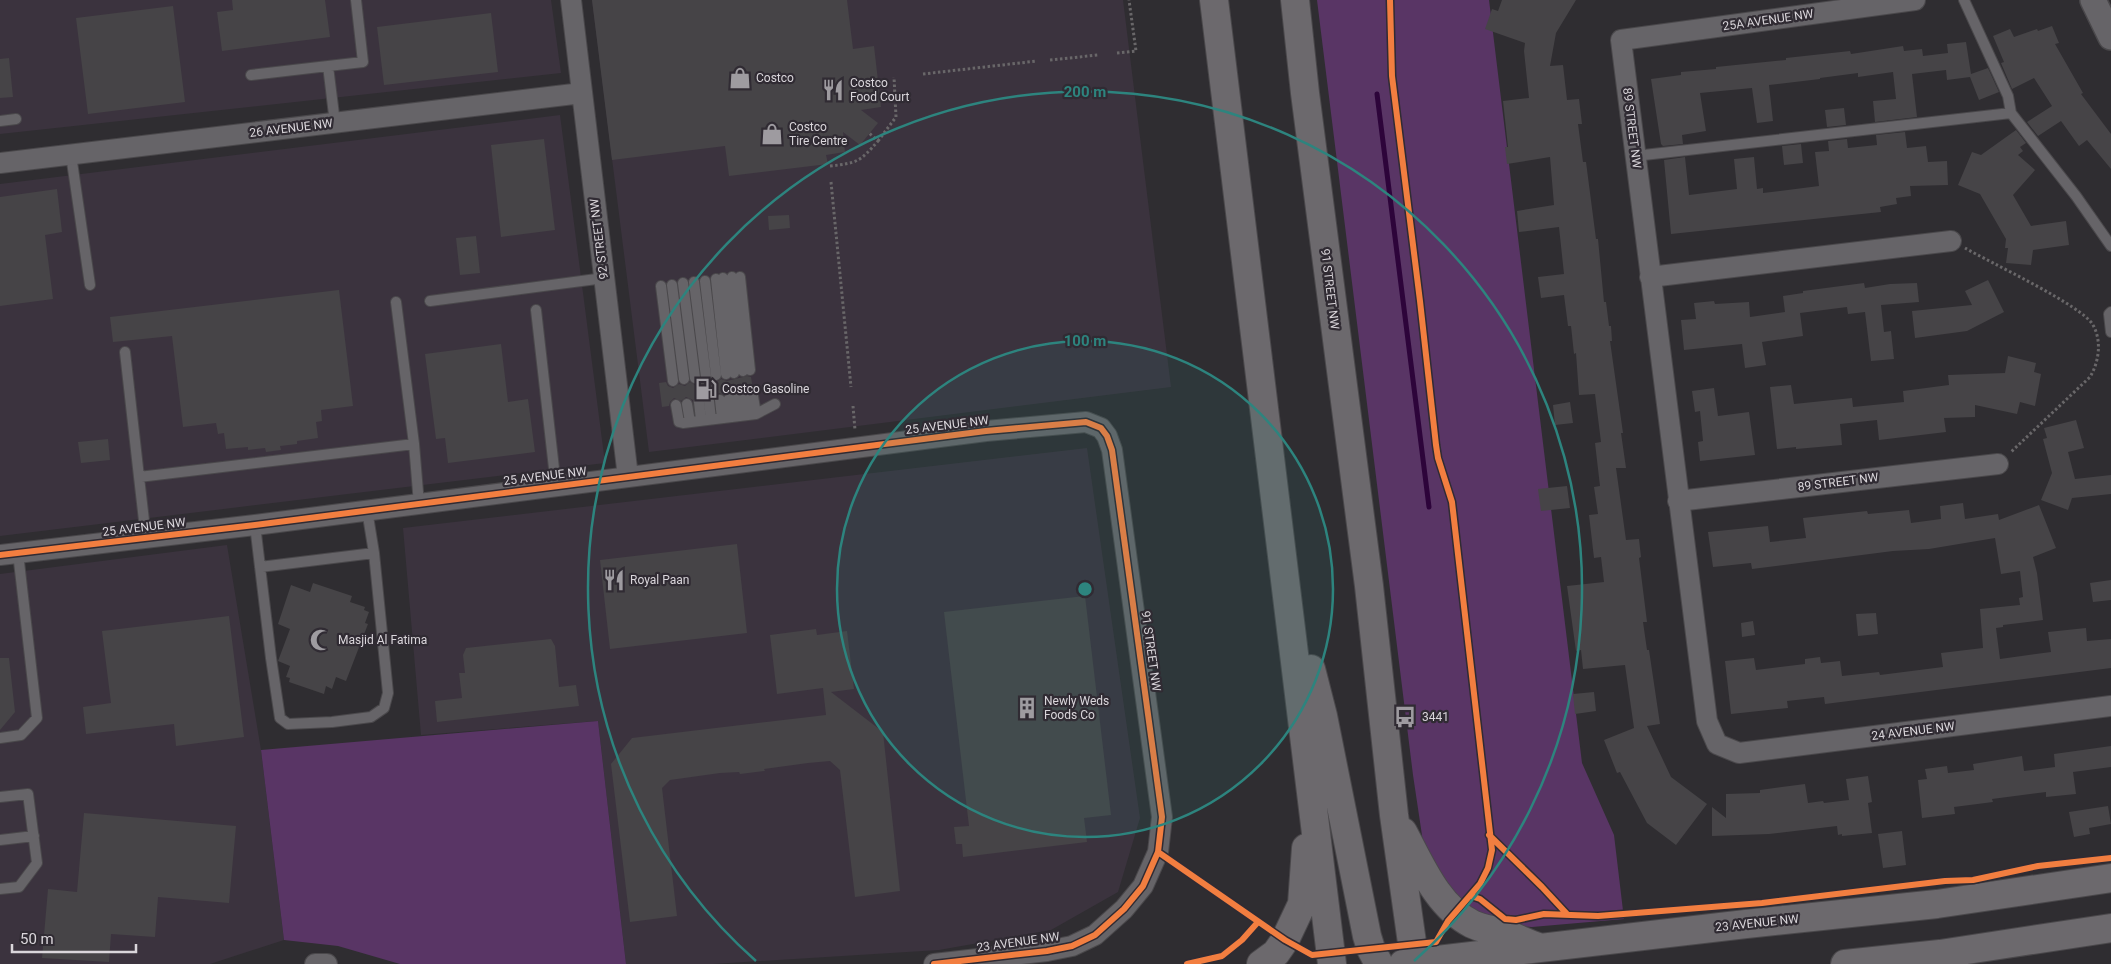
<svg xmlns="http://www.w3.org/2000/svg" width="2111" height="964" viewBox="0 0 2111 964" font-family="Roboto,sans-serif">
<style>
.built{fill:#3b333e}
.green{fill:#593565}
.lines{fill:none;stroke-linecap:round;stroke-linejoin:round}
.stream{stroke:#2d043a;stroke-width:5}
.building{fill:#464447}
.service-casing{stroke:#4a484b;stroke-width:12}
.minor-casing{stroke:#4a484b;stroke-width:22}
.tertiary-casing{stroke:#4a484b;stroke-width:28}
.secondary-casing{stroke:#4a484b;stroke-width:30}
.path{stroke:#696769;stroke-width:3;stroke-dasharray:2.5 2.5;stroke-linecap:butt}
.service{stroke:#666468;stroke-width:10}
.minor{stroke:#666468;stroke-width:20}
.tertiary{stroke:#666468;stroke-width:25}
.secondary{stroke:#6c696d;stroke-width:28}
.cycleway-casing{stroke:#302b33;stroke-width:9}
.cycleway{stroke:#f27e40;stroke-width:6}
.ring{fill:none;stroke:#2d847e;stroke-width:2.5}
.labels{text-anchor:middle;stroke-width:4.5;stroke-linejoin:round;paint-order:stroke}
.street-label{font-size:12px;fill:#dad6db;stroke:#302b33}
.poi-label{font-size:12px;fill:#dad6db;stroke:#302b33;text-anchor:start}
.centre{fill:#2d847e;stroke:#302b33;stroke-width:2.5}
.ring-label{font-size:15px;text-anchor:middle;font-weight:bold;fill:#2d847e;stroke:#302b33;stroke-width:4.5;stroke-linejoin:round;paint-order:stroke}
</style>
<rect width="100%" height="100%" fill="#2f2d31"/>
<!-- built -->
<path class="built" d="M0,0H551L561,73L0,134Z
M592,0H1123L1171,387L649,452Z
M560,115L605,463L0,536V184Z
M1087,448L1140,818L1118,892L1051,930L939,950L713,964H626L598,721L421,735L403,528Z
M227,545L261,750L284,940L210,964H0V574Z"/>
<!-- green -->
<path class="green" d="M1317,0H1489L1582,763L1614,835L1624,919L1532,927L1516,926L1481,917L1447,891L1423,842L1413,775Z
M598,721L626,964H400L338,946L284,940L261,750Z"/>
<g class="lines">
<!-- stream -->
<path class="stream" d="M1377,94L1429,507"/>
</g>
<!-- building -->
<path class="building" d="M232,0H325L330,37L222,51L217,12L233,10Z
M592,0H847L853,49L874,46L881,107L861,110L878,123L860,145L843,132L845,152L826,155L828,164L729,176L725,146L612,160Z
M1502,0H1576L1556,33L1550,66L1563,65L1567,100L1579,99L1582,124H1578L1583,162H1586L1596,239H1598L1604,302H1606L1609,326H1611L1612,341H1610L1623,433H1621L1626,468H1616L1626,540L1639,539L1641,557L1639,558L1647,622H1643L1647,650H1649L1660,724L1647,726L1671,777L1707,804L1676,845L1647,823L1620,772L1617,773L1604,740L1634,728L1625,665L1583,669L1581,650L1576,651L1567,586L1604,582L1601,557L1594,558L1589,515L1598,514L1594,487L1600,486L1595,443L1601,442L1595,394L1579,395L1576,353L1574,354L1571,326H1568L1564,295L1541,298L1538,277L1564,274L1559,227L1519,232L1517,211L1554,205L1550,157L1507,164L1505,147H1508L1503,101L1529,98L1524,51L1525,43L1485,29L1492,9L1498,11Z
M173,6L185,102L88,114L76,18Z
M491,13L498,72L384,85L377,27Z
M2052,26L2059,43L2055,44L2083,93L2081,94L2111,134V169L2087,140L2079,146L2061,121L2038,136L2027,122L2052,106L2034,78L2012,89L2001,63L2004,62L1993,36L2010,29L2014,37L2037,29L2038,31Z
M1966,42L1971,74L1988,68L1999,92L1979,100L1970,77L1947,80L1946,70L1912,74L1917,117L1875,122L1873,101L1896,99L1893,72L1858,77V73L1820,78V79L1769,85L1773,121L1757,123L1752,88L1700,93L1706,131L1682,135L1683,144L1663,146L1661,144L1651,79L1681,75V72L1716,69V67L1786,60V58L1850,51L1851,54L1903,46L1904,51L1922,49L1923,56L1948,53L1947,44Z
M9,58L13,97L0,98V59Z
M1844,108L1846,125L1827,127L1825,110Z
M2016,130L2026,143L2020,147L2023,151L2018,155L2035,170L2013,195L2031,226L2066,221L2069,245L2033,250L2031,265L2006,263L2008,248H2005L2006,239L1980,194L1958,185L1972,152L1981,155Z
M1905,132L1907,148L1926,146L1928,162L1947,161L1948,185L1910,186L1911,196L1896,198L1897,204L1880,207L1881,212L1671,234L1664,160L1685,157L1689,195L1737,189L1734,159L1754,157L1757,189L1763,188V193L1819,186L1815,152L1829,151L1828,141L1847,139L1848,148L1877,145L1876,135Z
M544,139L555,230L501,237L491,145Z
M1801,144L1803,163L1784,165L1782,146Z
M57,189L62,232L45,235L53,299L0,306V197Z
M789,215L790,228L769,230L768,216Z
M476,236L480,273L460,275L456,238Z
M1988,280L2004,312L1967,331L1915,338L1912,311L1972,305L1965,291Z
M1864,283L1865,288L1890,284L1917,283L1919,302L1881,305L1884,332L1891,331L1894,359L1871,361L1865,312L1848,314L1847,307L1800,313L1803,336L1762,342L1766,365L1745,368L1742,344L1684,350L1681,320L1696,319L1694,303L1714,301L1715,304L1749,302L1750,317L1785,312L1783,296L1803,293V291Z
M339,290L353,406L321,410L322,421L316,422L318,438L297,441V444L280,446L281,450L266,452L265,448L248,450V447L226,449L224,433L218,434L216,423L183,427L172,336L113,342L110,317Z
M501,344L508,402L528,399L535,452L448,463L445,438L436,439L425,354Z
M2008,356L2036,363L2034,372L2041,374L2035,406L2020,402L2017,414L1975,405V417L1944,418L1946,432L1879,440L1877,420L1840,424L1842,445L1796,449V447L1777,449L1770,387L1791,385L1794,404L1852,398L1853,407L1904,402L1903,391L1949,385L1948,375L2005,373Z
M747,376L751,377L753,389H745L741,392L735,390L724,395L719,393L714,397L709,394L704,397L698,395L693,400L686,397L681,401L674,398L670,402L669,406L662,407L659,383L666,382L668,386L673,388L679,384L685,386L690,382L695,385L701,381L706,384L712,380L717,382L721,379L727,381Z
M1714,388L1718,416L1749,412L1755,455L1700,461L1698,442L1703,441L1700,411L1695,412L1692,391Z
M1570,402L1573,423L1555,425L1553,405Z
M2076,420L2084,448L2068,452L2075,479L2111,475V494L2072,498L2068,510L2041,500L2052,473L2043,439L2047,438L2044,428Z
M108,439L110,460L81,463L78,442Z
M1567,486L1570,508L1541,511L1538,489Z
M1963,503L1965,519L1998,514L1999,520L2039,505L2056,548L2033,557L2037,573L2043,620L2003,625V627L1996,628L2000,659L2051,652L2048,632L2086,628L2087,641L2111,639V668L1825,704L1824,697L1787,701L1788,708L1731,714L1725,661L1754,658L1756,670L1805,664V659L1820,657L1821,663L1840,661L1842,676L1879,672L1880,675L1943,667L1941,653L1983,648L1980,609L2020,605L2019,598L2023,597L2020,571L2001,574L1995,538L1929,549L1893,551L1752,569L1751,563L1713,567L1708,532L1768,526L1770,542L1806,538L1803,518L1867,511L1868,514L1909,510L1911,523L1941,519L1940,506Z
M737,544L747,633L610,649L600,560Z
M2111,580V600L2093,602L2090,583Z
M313,583L352,596L350,602L365,607L364,610L369,612L365,623L368,624L346,681L336,677L332,689L326,686L324,694L289,682L290,678L286,677L290,666L278,661L290,629L278,624L291,585L310,592Z
M1085,596L1111,815L1084,818L1087,842L963,857L962,844H956L954,827L969,826L944,612Z
M1876,613L1878,634L1858,636L1856,614Z
M229,616L244,737L176,746L174,724L86,734L83,707L111,703L102,631Z
M1753,621L1755,635L1742,637L1741,623Z
M816,629L817,635L847,631L854,689L831,692L883,732L900,891L855,897L840,770L830,761L808,763L764,769L765,771L740,774L739,772L720,773L670,780L662,788L677,916L630,922L611,764L632,738L826,715L823,688L777,694L770,635Z
M551,639L555,646L559,687L576,685L579,706L437,722L435,701L462,698L459,673H465L463,655L466,648Z
M0,658H9L15,712L0,730Z
M1594,692L1596,711L1575,714L1573,694Z
M2111,746V767L2073,772L2076,794L2046,797V792L1992,799L1993,802L1954,807L1955,814L1922,818L1918,780L1927,779L1925,769L1947,766L1948,773L1974,770L1973,764L2022,756L2024,771L2055,767L2054,754Z
M1868,776L1872,802L1868,803L1872,833L1842,836V834L1838,835L1837,826L1769,834L1712,836V807L1726,818V794L1760,793V790L1805,784L1808,803L1823,801L1824,803L1849,800L1846,779Z
M2108,806L2111,824L2089,828L2090,834L2074,837L2069,812Z
M84,813L236,826L229,903L158,897L155,937L111,934L109,962L42,958L48,889L77,892Z
M1902,831L1906,865L1883,868L1878,834Z"/>
<g class="lines">
<!-- service casing -->
<g class="service-casing">
<path id="service" d="M328,66L363,62L356,0
M251,75L328,66L335,123
M2011,113L2076,196L2111,246
M0,121L16,119
M71,155L90,285
M1635,156L2011,113L2008,96L1964,0
M732,277L743,371
M740,277L750,370
M723,278L734,373
M716,279L726,374
M705,281L716,375
M694,282L706,377
M683,283L695,378
M672,285L684,379
M661,286L673,381
M430,301L604,278
M396,302L414,444
M536,310L556,486
M2111,312L2109,314L2111,332
M125,352L139,477
M746,396L748,415
M753,396L756,414
M737,397L740,416
M729,399L732,417
M720,400L722,418
M709,401L711,419
M699,402L701,420
M687,404L690,422
M676,405L679,422L683,423L756,414L775,404
M255,525L271,658L280,718L288,724L332,722L371,717L384,708L388,693L374,553L367,510
M146,538L139,477L414,444L419,504
M260,567L374,553
M0,738L21,735L37,718L18,553
M0,797L28,794L37,863L19,887L0,889
M0,840L34,836"/>
</g>
<!-- minor casing -->
<g class="minor-casing">
<path id="minor" d="M571,0L628,477
M1915,0L1621,40L1707,721L1717,744L1739,753L2111,706
M0,163L582,93
M1650,277L1951,241
M1678,501L1998,464
M0,555L255,525L986,431L1086,422L1101,428L1107,436L1112,450L1162,817L1158,852L1143,886L1124,909L1095,935L1072,946L1047,951L934,964
M315,964H327"/>
</g>
<!-- tertiary casing -->
<g class="tertiary-casing">
<path id="tertiary" d="M2093,0L2111,37"/>
</g>
<!-- secondary casing -->
<g class="secondary-casing">
<path id="secondary" d="M1214,0L1332,964
M1295,0L1305,93L1369,586L1394,815L1415,964
M1311,669L1323,716L1367,936L1371,949L1379,964
M1403,832C1421,865 1437,906 1472,924C1482,929 1495,930 1506,934C1517,938 1527,943 1538,947
M1261,964L1276,953L1285,940L1302,904L1306,848
M1403,964L1746,924L1937,904L2111,878
M1845,964L1940,954L2111,928"/>
</g>
<!-- path -->
<path class="path" d="M1117,53L1136,51L1129,0
M1050,60L1098,55
M923,74L1037,61
M878,141L896,117L894,77
M830,166C857,163 860,162 878,141L869,133
M831,182L851,387
M1965,248C1989,262 2083,306 2093,325C2102,341 2099,362 2090,377L2011,452
M853,406L855,430"/>
<!-- service -->
<use href="#service" class="service"/>
<!-- minor -->
<use href="#minor" class="minor"/>
<!-- tertiary -->
<use href="#tertiary" class="tertiary"/>
<!-- secondary -->
<use href="#secondary" class="secondary"/>
<!-- cycleway casing -->
<g class="cycleway-casing">
<path id="cycleway" d="M0,555L255,525L986,431L1086,422L1101,428L1107,436L1112,450L1162,817L1158,852L1143,886L1124,909L1095,935L1072,946L1047,951L934,964
M1489,835L1542,887L1567,914
M1158,852L1285,940L1312,955L1436,942L1448,921L1480,884L1488,868L1492,850L1452,502L1438,458L1436,445L1420,301L1392,76L1390,0
M1471,896L1480,899L1505,919L1516,920L1544,914L1598,916L1762,903L1945,881L1973,880L2038,866L2111,858
M1187,964L1222,956L1242,940L1258,922"/>
</g>
<!-- cycleway -->
<use href="#cycleway" class="cycleway"/>
</g>
<!-- distance rings -->
<circle cx="1085" cy="589" r="248" fill="#2d847e" fill-opacity=".12"/>
<g class="ring">
<circle cx="1085" cy="589" r="248"/>
<path d="M756 961A497 497 0 1 1 1414 961"/>
</g>
<!-- icons -->
<defs>
<g id="shop-bare" transform="scale(1.725)"><path d="M-5-2.5h2.3a2.7 3.5 0 0 1 5.4 0H5L5.5 6h-11ZM-1.5-2.5h3a1.5 2.3 0 0 0-3 0Z" fill="#9e9ba0" stroke="#302b33" stroke-width="2.5" paint-order="stroke"/></g>
<g id="restaurant-bare" transform="scale(1.725)"><path d="M-5-6h1v4h1v-4h1v4h1v-4h1v5L-1.5 .5V6h-2V.5L-5-1ZM5-6V6H3V1.5H1.5Q1.5-4 5-6Z" fill="#9e9ba0" stroke="#302b33" stroke-width="2.5" paint-order="stroke"/></g>
<g id="fuel-bare" transform="scale(1.725)"><path d="M-5.5-6h7V0h2V4h1.3V-2.5L3-4.5l.8-.8L6-3V5H2.5V1h-1V6h-7ZM-4.2-4.7v3.2H.2V-4.7Z" fill="#9e9ba0" stroke="#302b33" stroke-width="2.5" paint-order="stroke"/></g>
<g id="mosque-bare" transform="scale(1.725)"><path d="M3.5-4.9A6 6 0 1 0 3.5 4.9A5 5 0 1 1 3.5-4.9Z" fill="#9e9ba0" stroke="#302b33" stroke-width="2.5" paint-order="stroke"/></g>
<g id="building-bare" transform="scale(1.725)"><path d="M-4-6H4V6H1V3H-1V6H-4ZM-2.5-4.3h1.7v1.8h-1.7ZM.8-4.3h1.7v1.8H.8ZM-2.5-1h1.7V.8h-1.7ZM.8-1h1.7V.8H.8Z" fill="#9e9ba0" stroke="#302b33" stroke-width="2.5" paint-order="stroke"/></g>
<g id="bus-bare" transform="scale(1.725)"><path d="M-5-6H5V4H4V6H2V4H-2V6H-4V4H-5ZM-3.5-4V0h7V-4ZM-3.5 1.2v1.5H-2V1.2ZM2 1.2v1.5H3.5V1.2Z" fill="#9e9ba0" stroke="#302b33" stroke-width="2.5" paint-order="stroke"/></g>
</defs>
<g fill-rule="evenodd">
<use href="#shop-bare" x="740" y="78"/>
<use href="#restaurant-bare" x="833" y="90"/>
<use href="#shop-bare" x="772" y="134"/>
<use href="#fuel-bare" x="706" y="389"/>
<use href="#restaurant-bare" x="614" y="580"/>
<use href="#mosque-bare" x="321" y="640"/>
<use href="#building-bare" x="1027" y="708"/>
<use href="#bus-bare" x="1405" y="717"/>
</g>
<g class="labels">
<!-- street labels -->
<g class="street-label">
<text transform="translate(1768 20) rotate(-8)" y="4">25A AVENUE NW</text>
<text transform="translate(291 128) rotate(-7)" y="4">26 AVENUE NW</text>
<text transform="translate(1632 128) rotate(83)" y="4">89 STREET NW</text>
<text transform="translate(599 239) rotate(-97)" y="4">92 STREET NW</text>
<text transform="translate(1330 289) rotate(83)" y="4">91 STREET NW</text>
<text transform="translate(947 425) rotate(-7)" y="4">25 AVENUE NW</text>
<text transform="translate(545 476) rotate(-7)" y="4">25 AVENUE NW</text>
<text transform="translate(1838 482) rotate(-7)" y="4">89 STREET NW</text>
<text transform="translate(144 527) rotate(-7)" y="4">25 AVENUE NW</text>
<text transform="translate(1151 651) rotate(82)" y="4">91 STREET NW</text>
<text transform="translate(1913 731) rotate(-7)" y="4">24 AVENUE NW</text>
<text transform="translate(1757 923) rotate(-6)" y="4">23 AVENUE NW</text>
<text transform="translate(1018 942) rotate(-8)" y="4">23 AVENUE NW</text>
</g>
<!-- poi labels -->
<g class="poi-label">
<text x="756" y="82">Costco</text>
<text x="850" y="87">Costco<tspan x="850" dy="14">Food Court</tspan></text>
<text x="789" y="131">Costco<tspan x="789" dy="14">Tire Centre</tspan></text>
<text x="722" y="393">Costco Gasoline</text>
<text x="630" y="584">Royal Paan</text>
<text x="338" y="644">Masjid Al Fatima</text>
<text x="1044" y="705">Newly Weds<tspan x="1044" dy="14">Foods Co</tspan></text>
<text x="1422" y="721">3441</text>
</g>
</g>
<circle cx="1085" cy="589" r="8" class="centre"/>
<g class="ring-label">
<text x="1085" y="97">200 m</text>
<text x="1085" y="346">100 m</text>
</g>
<!-- scale -->
<path d="M12 944v8h124v-8" fill="none" stroke="#dad6db" stroke-width="2.5"/>
<text x="20" y="944" font-size="15" fill="#dad6db" stroke="#302b33" stroke-width="4" paint-order="stroke">50 m</text>
</svg>
